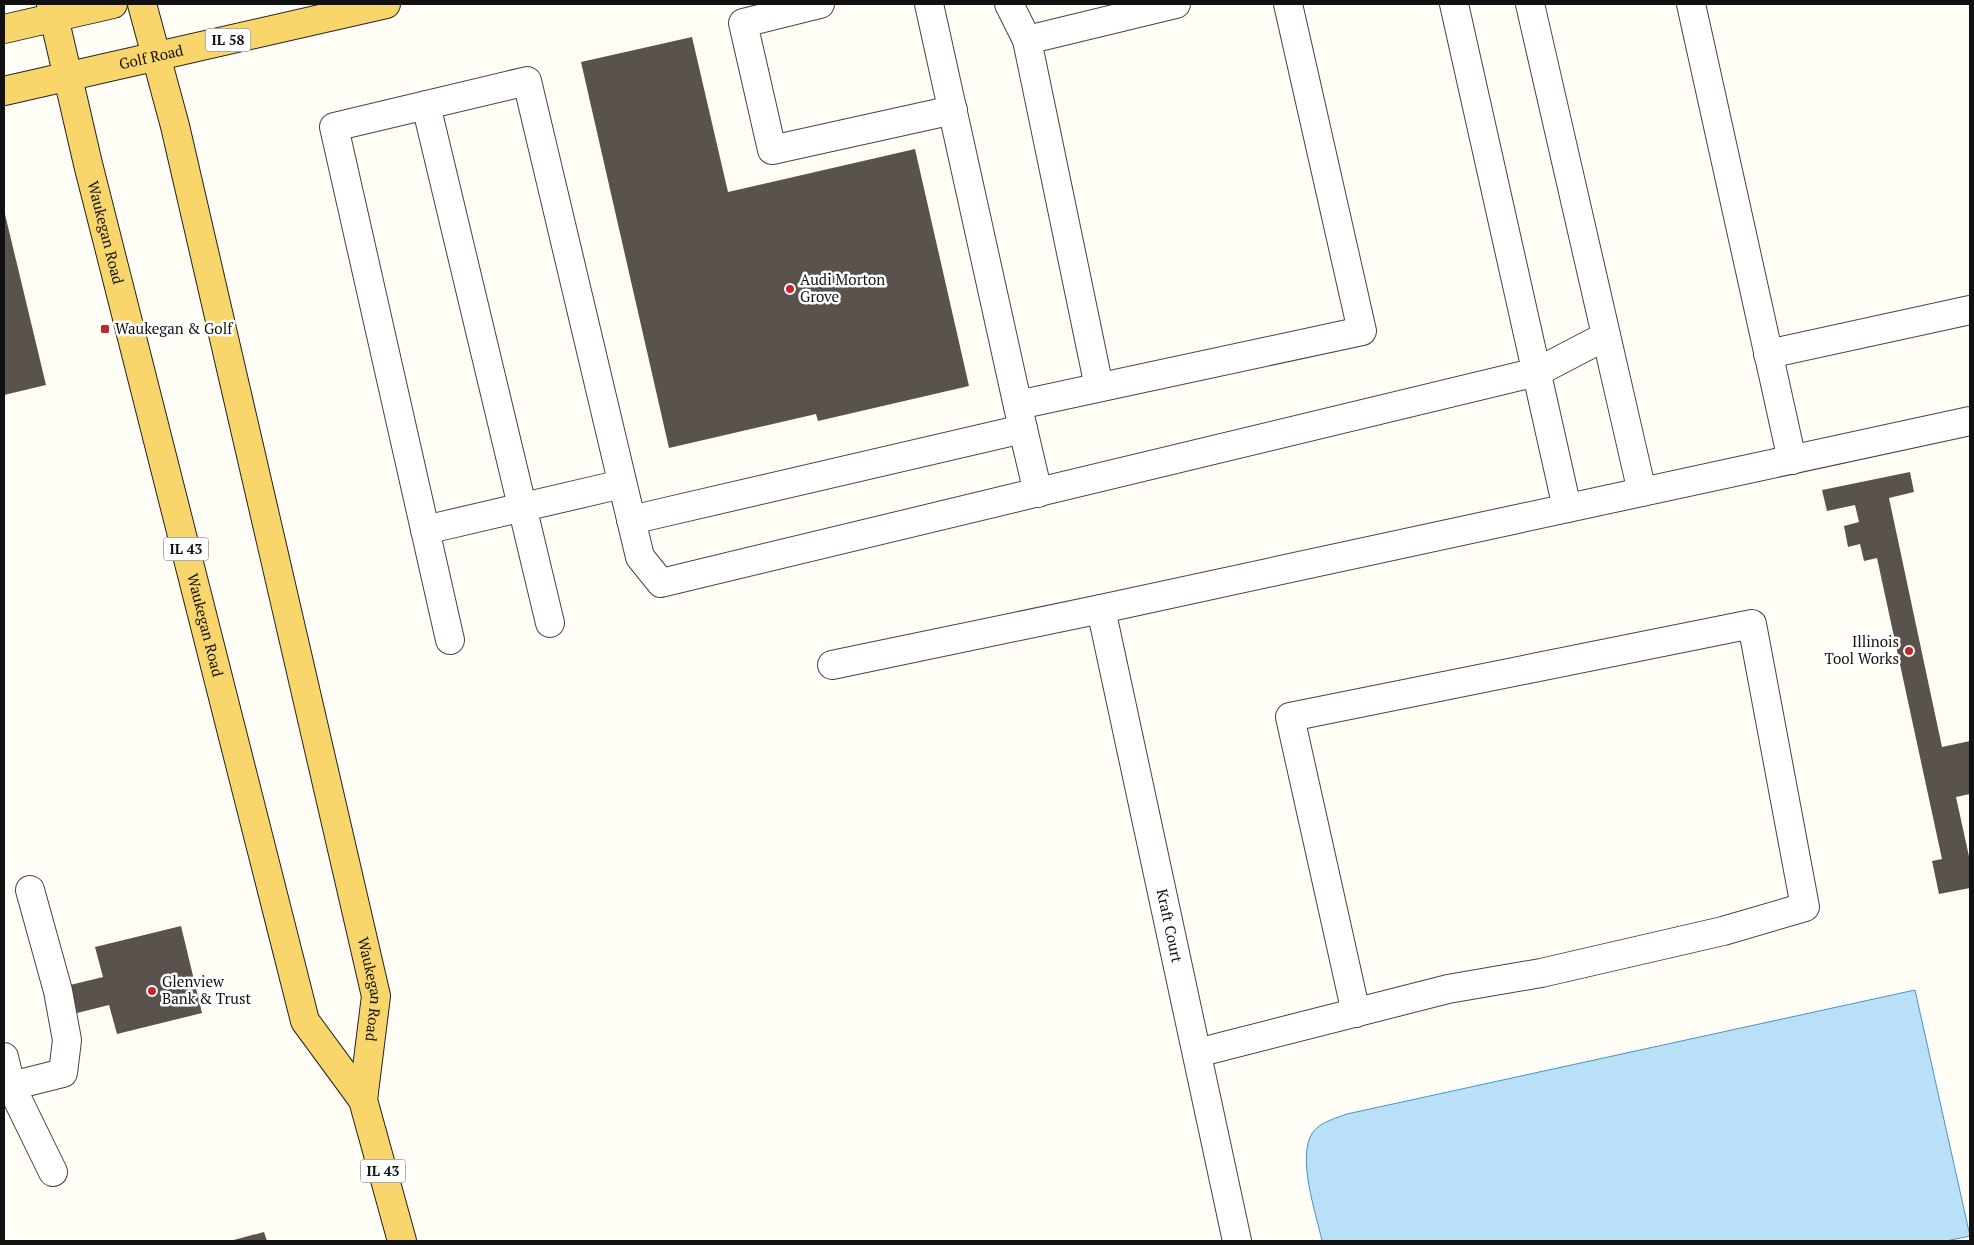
<svg xmlns="http://www.w3.org/2000/svg" width="1974" height="1245" viewBox="0 0 1974 1245" font-family="'PT Serif',serif">
<style>
.water{fill:#b9e0f7;stroke:#3f96cf}
.building{fill:#5a524d}
.lines{fill:none;stroke-linecap:round;stroke-linejoin:round}
.minor-casing{stroke:#444;stroke-width:30}
.major-casing{stroke:#222;stroke-width:30}
.minor{stroke:#fff;stroke-width:28}
.major{stroke:#f9d66b;stroke-width:28}
.poi-dot{fill:#c4262e;stroke:#fff;stroke-width:2}
.labels{text-anchor:middle;stroke-width:5;stroke-linejoin:round;paint-order:stroke}
.shield{fill:#fff;stroke:#585858;stroke-width:1}
.shield-label{font-size:14px;font-weight:bold;fill:#111}
.street-label{font-size:15px;fill:#111;stroke:#fff}
.poi-label{font-size:15px;fill:#111;stroke:#fff;text-anchor:start}
</style>
<rect width="100%" height="100%" fill="#fffdf5"/>
<!-- water -->
<path class="water" d="M1915,990L1970,1236L1946,1241H1322C1316,1213 1296,1156 1313,1132C1321,1122 1336,1118 1347,1114Z"/>
<!-- building -->
<path class="building" d="M692,37L728,192L915,149L969,386L818,421L816,414L669,448L581,62Z
M4,210L46,385L4,395Z
M1910,472L1914,492L1889,498L1942,747L1970,741V794L1956,797L1970,861V888L1939,894L1932,861L1942,859L1877,558L1864,561L1860,544L1848,547L1844,526L1859,522L1855,505L1827,511L1822,490Z
M181,926L202,1013L117,1034L109,1005L73,1014L66,986L103,977L95,947Z
M264,1232L267,1241H230Z"/>
<g class="lines">
<!-- minor casing -->
<g class="minor-casing">
<g id="minor">
<path d="M820,4L743,23L772,150L953,110"/>
<path d="M1009,4L1027,40"/>
<path d="M1454,4L1567,508"/>
<path d="M1530,4L1642,492"/>
<path d="M1691,4L1792,460"/>
<path d="M426,105L550,623"/>
<path d="M1768,354L1970,310"/>
<path d="M1099,387L1027,40L1176,4"/>
<path d="M1018,405L1362,331L1288,4"/>
<path d="M1023,429L1038,493"/>
<path d="M631,520L1023,429L929,4"/>
<path d="M425,530L622,484"/>
<path id="s1" d="M1101,609L1237,1241"/>
<path d="M450,640L334,127L527,81L640,557L661,583L1537,372L1606,336"/>
<path d="M832,665L1101,609L1970,421"/>
<path d="M1197,1053L1448,989L1541,973L1723,931L1805,907L1752,624L1290,717L1356,1013"/>
<path d="M4,1057L11,1086L53,1172"/>
<path d="M11,1086L63,1073L67,1040L58,991L30,890"/>
</g>
</g>
<!-- major casing -->
<g class="major-casing">
<g id="major">
<path id="s2" d="M51,4L88,164L305,1021L363,1100L402,1241"/>
<path id="s3" d="M142,4L175,126L376,996L363,1100"/>
<path d="M4,29L113,4"/>
<path id="s4" d="M4,91L386,4"/>
</g>
</g>
<!-- minor -->
<use href="#minor" class="minor"/>
<!-- major -->
<use href="#major" class="major"/>
</g>
<!-- markers -->
<g class="poi-dot">
<circle cx="790" cy="289" r="5"/>
<rect x="100" y="324" width="10" height="10" rx="2.5"/>
<circle cx="1909" cy="651" r="5"/>
<circle cx="152" cy="991" r="5"/>
</g>
<g class="labels">
<!-- shield labels -->
<g class="shield">
<rect x="205.5" y="28.5" width="45" height="23" rx="4"/>
<rect x="163.5" y="537.5" width="45" height="23" rx="4"/>
<rect x="360.5" y="1159.5" width="45" height="23" rx="4"/>
</g>
<g class="shield-label">
<text x="228" y="45">IL 58</text>
<text x="186" y="554">IL 43</text>
<text x="383" y="1176">IL 43</text>
</g>
<!-- street labels -->
<g class="street-label">
<text dy="5" stroke="none"><textPath href="#s4" startOffset="151">Golf Road</textPath></text>
<text dy="5" stroke="none"><textPath href="#s2" startOffset="235">Waukegan Road</textPath></text>
<text dy="5" stroke="none"><textPath href="#s2" startOffset="640">Waukegan Road</textPath></text>
<text dy="5" stroke="none"><textPath href="#s1" startOffset="324">Kraft Court</textPath></text>
<text dy="5" stroke="none"><textPath href="#s3" startOffset="1012">Waukegan Road</textPath></text>
</g>
<!-- poi labels -->
<g class="poi-label">
<text x="800" y="285">Audi Morton<tspan x="800" dy="17">Grove</tspan></text>
<text x="115" y="334">Waukegan &amp; Golf</text>
<text x="1899" y="647" text-anchor="end">Illinois<tspan x="1899" dy="17">Tool Works</tspan></text>
<text x="162" y="987">Glenview<tspan x="162" dy="17">Bank &amp; Trust</tspan></text>
</g>
</g>
<!-- border -->
<rect width="1974" height="1245" fill="none" stroke="#111111" stroke-width="10"/>
</svg>
